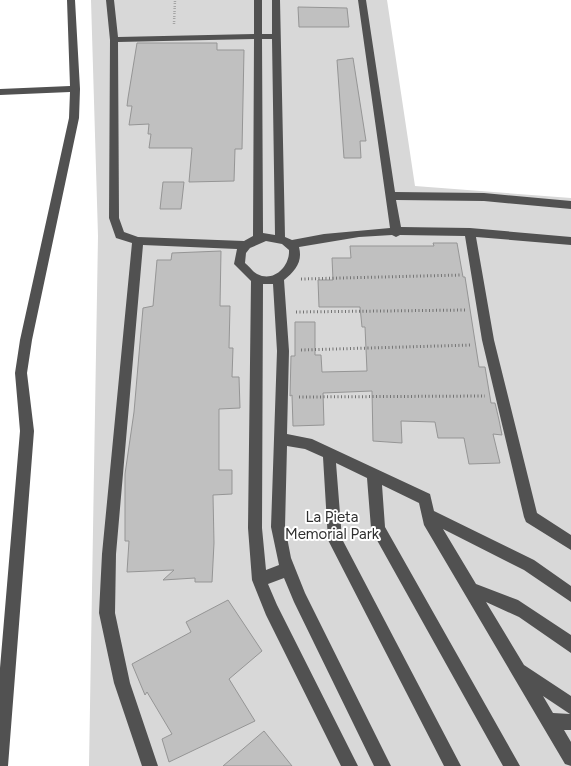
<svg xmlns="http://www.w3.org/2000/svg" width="571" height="766" viewBox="0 0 571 766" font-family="Figtree,sans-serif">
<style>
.green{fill:#d8d8d8}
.building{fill:#c0c0c0;stroke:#959595}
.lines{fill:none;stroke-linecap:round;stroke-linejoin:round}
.path-far1{stroke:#737373;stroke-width:2.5;stroke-dasharray:0.5 2;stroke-linecap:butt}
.path{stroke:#737373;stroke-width:3;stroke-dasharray:1 2.5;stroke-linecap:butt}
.minor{fill:#515151;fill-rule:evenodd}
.labels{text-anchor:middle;stroke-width:4;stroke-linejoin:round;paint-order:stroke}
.park-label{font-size:15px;fill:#2f2f2f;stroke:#fff}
</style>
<rect width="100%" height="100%" fill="#fff"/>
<!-- green -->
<path class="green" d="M91,0H387L415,186L571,198V766H89L98,236Z"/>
<!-- building -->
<path class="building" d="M298,7L347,8L349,27H299Z
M137,43H217V50H244L242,149H235L234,181L189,182L192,148H149L151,134H148L149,124L129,125L132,106H127L128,98Z
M353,58L366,141H360L361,158H344L337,60Z
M163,182H184L181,209H160Z
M433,243H457L463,277H465L479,367H485L491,403H495L499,420L502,435L493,434L500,463L469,464L464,438H438L435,422L401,421L402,443L373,441L372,391L323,393L324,425L293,426L292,395L290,396L291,356H295V322H315V355H321L322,372L367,371L365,327H362L360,307H319L318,280H333L332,258H351L350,246H434Z
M221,251L220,306H230L229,348H233L232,377H239L240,408L219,409V470H232V494L213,495L214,543L212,582H195V578L163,580L174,570L127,572L129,541H125V474L134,412L143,308L153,306L157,260H171L172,253Z
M228,600L262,651L229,679L255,721L169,762L162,739L172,734L147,692L145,695L132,664L191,632L186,622Z
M264,731L292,766H223Z"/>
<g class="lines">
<!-- path-far1 -->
<path class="path-far1" d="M174,24L175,0"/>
<!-- path -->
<path class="path" d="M301,279L462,275
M296,312L467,310
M301,350L472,345
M299,397L485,396"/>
<!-- minor -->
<path class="minor" d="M67,0H75L80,89L79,118L32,340L27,373L34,431L8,766H0V668L20,431L15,373L20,340L69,118L70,92L0,95V89L70,86Z
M106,0H114L118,37L254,34V0H262V34H272V0H280L285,237L292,240L324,234L390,228L358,0H366L395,192L484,193L571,201V209L484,201L396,200L401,227L470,228L571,237V245L476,237L494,340L537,513L571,535V550L526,522L524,517L482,340L465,236L400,235L396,237L392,235L359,237L299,247C303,262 295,271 284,280L289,351L287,434L312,439L430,494L434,511L534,560L571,586V602L524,570L443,529L476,584L518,600L571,635V653L519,617L486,602L524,665L571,696V730H564L571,742V766L565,764L424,525L419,503L382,485L385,527L520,766H503L373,533L371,528L367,478L336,463L342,539L461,766H444L328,540L323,457L305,449L287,446L285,527L291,558L305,593L391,766H374L294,602L284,578L268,584L277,605L358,766H341L266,615L252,580L248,528L251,281L234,264L237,249L143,245L116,554L115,613L130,683L158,766H142L114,683L99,613L102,554L132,243L116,238L109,218L110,40ZM254,39L253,236L244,241L138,237L124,232L119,218L118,42ZM262,39H272L275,235L263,233ZM266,241L282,244L289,250C290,266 274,283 257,274C253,272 249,266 245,263L246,253L250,248ZM263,284H273L277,351L271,527L279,565L266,570L262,528ZM543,696L570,714L553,713Z"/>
</g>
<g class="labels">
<!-- park labels -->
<g class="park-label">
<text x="332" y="522">La Pieta<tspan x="332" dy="17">Memorial Park</tspan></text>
</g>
</g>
</svg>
